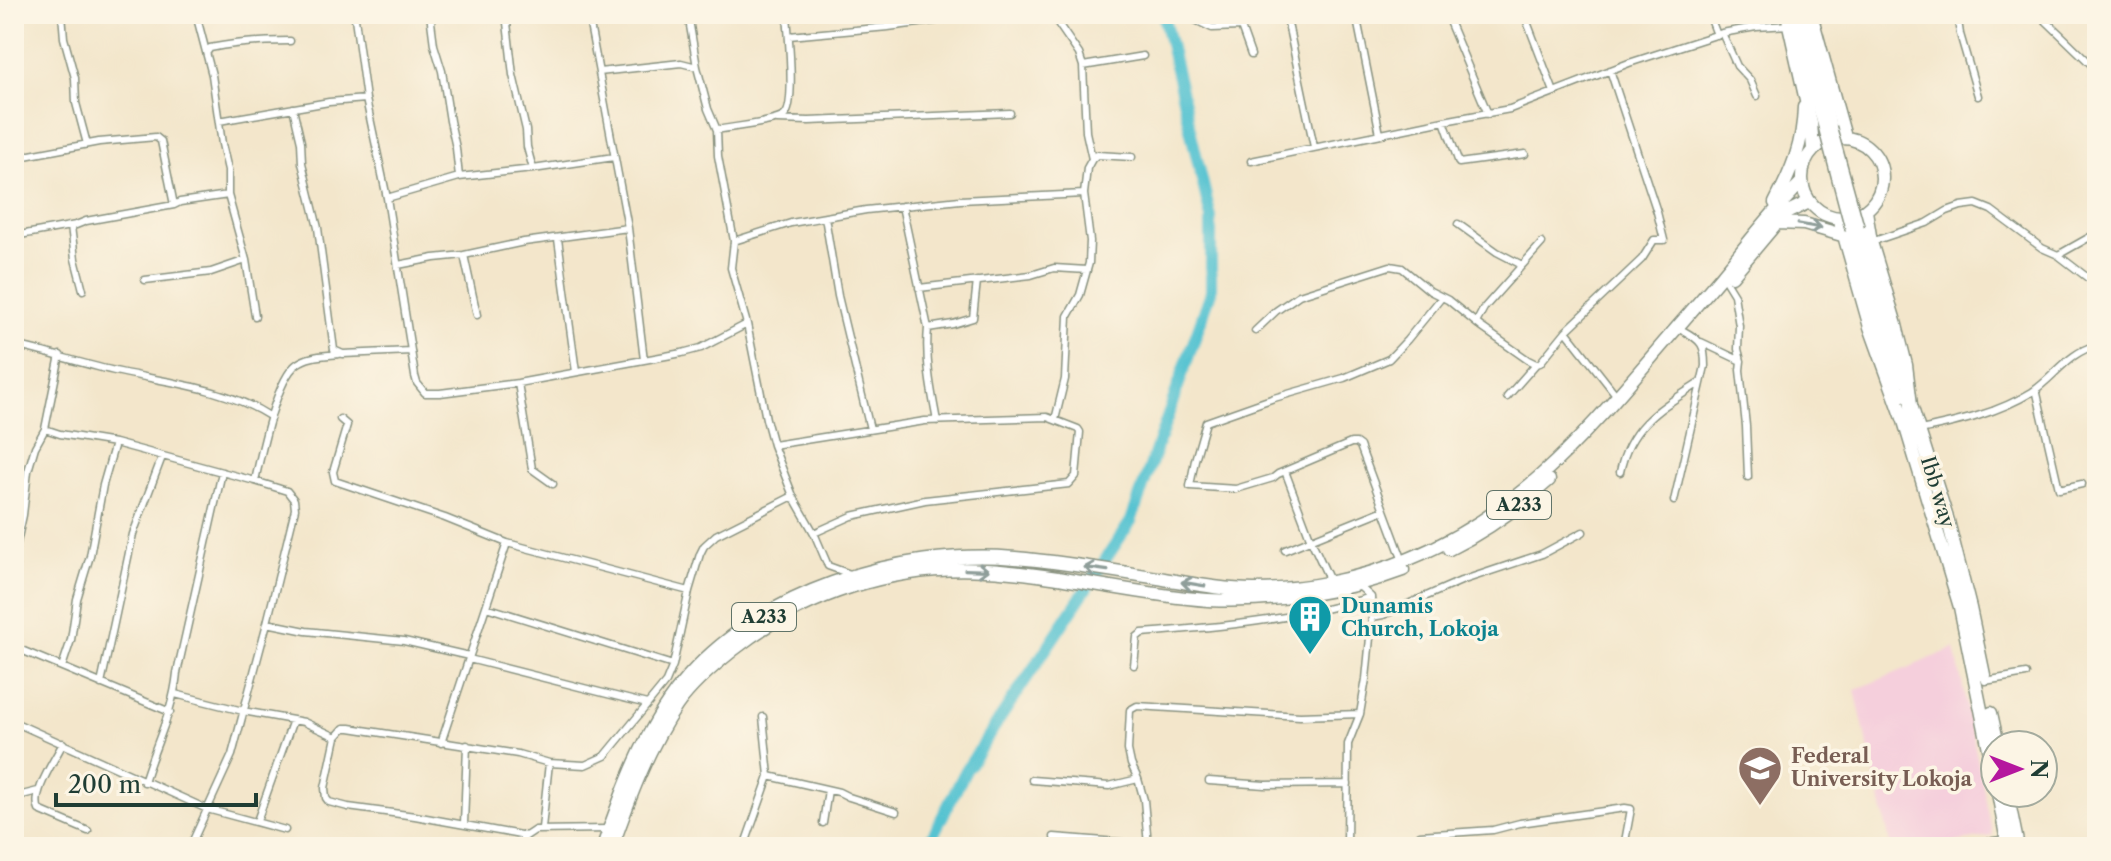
<svg xmlns="http://www.w3.org/2000/svg" width="2111" height="861" viewBox="0 0 2111 861" font-family="'Libre Caslon Text',serif">
<style>
.built{fill:#f5cfdc}
.lines{fill:none;stroke-linecap:round;stroke-linejoin:round}
.river{stroke:#57c3d1;stroke-width:12}
.street-casing{stroke:#899280;stroke-width:9}
.primary-casing{stroke:#899280;stroke-width:13}
.highway-casing{stroke:#899280;stroke-width:15}
.street{stroke:#fff;stroke-width:6}
.primary{stroke:#fff;stroke-width:10}
.highway{stroke:#fff;stroke-width:12}
.primary-bridge-casing{stroke:#899280;stroke-width:13;stroke-linecap:butt}
.primary-bridge{stroke:#fff;stroke-width:10}
.oneway{stroke:#8f9e9a}
.labels{text-anchor:middle;stroke-width:7;stroke-linejoin:round;paint-order:stroke}
.shield{fill:#fcf5e5;stroke:#617469;stroke-width:2}
.shield-label{font-size:18px;font-weight:bold;fill:#1f3d34}
.street-label{font-size:20px;fill:#1f3d34;stroke:#fcf5e5}
.culture-label{font-size:20px;font-weight:bold;fill:#0d838f;stroke:#fcf5e5;text-anchor:start}
.education-label{font-size:20px;font-weight:bold;fill:#785e54;stroke:#fcf5e5;text-anchor:start}
</style>
<rect width="100%" height="100%" fill="#fcf5e5"/>
<filter id="ink" filterUnits="userSpaceOnUse"><feTurbulence type="fractalNoise" baseFrequency=".0125" numOctaves="2"/><feDisplacementMap in="SourceGraphic" scale="16" xChannelSelector="R" yChannelSelector="G"/><feConvolveMatrix kernelMatrix="1 2 1 2 8 2 1 2 1" color-interpolation-filters="sRGB"/></filter>
<filter id="wash" filterUnits="userSpaceOnUse"><feTurbulence type="fractalNoise" baseFrequency=".006" numOctaves="4" result="noise"/><feDisplacementMap in="SourceGraphic" scale="32" xChannelSelector="R" yChannelSelector="G"/><feGaussianBlur stdDeviation="1.8" result="paint"/><feColorMatrix in="noise" values="0 0 0 0 0 0 0 0 0 0 0 0 0 0 0 0 0 1.4 0 .05"/><feComposite in="paint" operator="in"/></filter>
<g filter="url(#wash)">
<rect width="100%" height="100%" fill="#f3e6cb"/>
<!-- built -->
<path class="built" d="M1955,648L1993,836L1923,847H1891L1855,690Z"/>
<g class="lines">
<!-- river -->
<path class="river" d="M927,847L966,770L1131,521L1211,292V218L1163,14"/>
</g>
</g>
<g filter="url(#ink)">
<g class="lines">
<!-- street casing -->
<g class="street-casing">
<path id="street" d="M62,14L64,38L75,78L76,103L87,144
M196,14L212,75L222,144L228,170V195L246,260L255,316
M356,14L355,18L366,99L387,198L415,376L417,383L425,393H440L518,383L682,353L701,348L747,324
M430,14L434,45L442,71L450,121L456,148L459,177
M506,14L513,75L526,130L527,147L533,169
M588,14L628,228L644,360
M688,14L697,67L708,109L717,130L718,156L734,241L731,268L747,324L766,419L773,445L793,496L814,533L826,561L828,566L853,575
M887,14L888,27
M1054,14L1057,22L1079,54L1083,66L1086,132L1092,159L1087,168L1084,194
M1190,14L1191,18L1212,28L1241,27
M1286,14L1314,147
M1356,14L1380,134
M1446,14L1488,114
M1524,14L1554,92
M1709,14L1717,35
M1957,14L1960,34L1978,96
M2039,14L2097,70
M1722,33L1737,66L1750,80L1757,96
M789,36L888,27L987,14
M207,52L210,48C236,43 263,41 290,41
M1251,55L1241,27L1257,18L1271,14
M1083,66L1143,56
M599,72L681,63L697,67
M293,108L301,142L302,163L318,228L334,350L343,354L411,351
M777,120L809,121L1010,113
M219,121L329,102L366,99
M1444,121L1459,163L1525,154
M717,130C730,127 777,123 785,115C796,104 788,32 787,14
M14,158L99,142L156,137L161,141L174,205
M1092,159L1097,155L1132,157
M1251,161L1444,121L1510,109L1629,63L1722,33L1756,27L1789,25
M387,198L459,177L533,169L614,157
M902,206L928,328C925,359 931,390 937,421
M825,217L838,296L870,429
M1458,224L1497,252L1522,265
M71,226L75,259L83,290
M14,236L76,225L86,221L174,205L180,202L228,195
M558,239L576,372
M734,241L791,223L866,210L960,200L1084,194L1090,241L1089,263L1080,295L1068,316L1065,379L1055,420
M1871,242L1927,223L1947,211L1961,206L1976,204L1991,210L2042,248L2058,255L2097,285
M464,255L477,315
M2058,255L2097,233
M398,265L434,258L464,255L524,242L628,228
M145,280L211,272L246,260
M1726,282L1734,295L1739,326L1738,349L1741,361L1740,370L1746,426L1748,477
M919,288L1031,275L1054,268L1087,270
M1476,323L1484,308L1542,243
M928,328L953,324L973,318L977,281
M1255,331L1276,311L1299,295L1390,266L1402,268L1430,291L1448,300L1481,327L1528,360L1536,364L1540,363L1566,331L1642,259L1654,240H1664L1657,212L1610,70
M1566,331L1617,396
M1701,342L1741,361
M14,345C42,351 70,360 98,367C156,382 220,384 271,417
M518,383L532,469L553,484
M2036,389L2059,489L2082,484
M1507,397L1536,364
M340,419L347,425L333,472L335,481L445,518L507,543L689,591
M45,429L60,434L115,443L255,481L287,491L294,500L295,509L267,623L232,755L190,847
M1920,430C1959,422 1998,413 2032,392C2056,376 2067,353 2097,345
M773,445L925,421L1047,417L1078,429L1080,432L1076,476L1069,484L925,500L852,516L814,533
M1285,471L1311,540L1330,581
M1620,472C1630,423 1663,407 1701,382
M255,481C261,454 276,379 297,364C309,355 325,356 339,354
M1674,501L1705,366C1705,345 1702,341 1684,331
M1285,550L1384,510
M1403,561L1360,446L1356,443H1351L1278,474L1273,478L1236,489L1190,486L1195,460L1206,422L1274,398L1344,378L1389,359L1407,340L1442,297
M14,577L16,568L14,556L23,515L28,471L35,447L45,429L60,355
M486,607L673,665
M1372,617L1383,615L1461,581L1542,554L1583,532
M267,623L306,631L404,641L469,656
M14,647L170,712
M469,659L647,704
M1134,665L1137,637L1142,633C1219,627 1296,620 1371,597
M62,667L71,640L77,599L90,556L103,485L115,443
M1985,681L2026,674
M101,684L133,534L162,457
M175,694L243,711L304,722L336,737
M14,722L207,809L285,830
M63,743C55,760 31,793 39,810L88,831
M441,743L507,543
M769,776L839,792L849,797L896,812
M1032,780L1109,786L1138,779
M1209,781L1265,785L1348,784
M144,782C155,744 173,713 177,673L222,472
M14,797L38,791
M257,821L293,720
M823,823L828,790
M464,824L467,745
M542,828L549,763
M1420,835L1493,830L1520,823L1625,808L1631,809L1624,847
M526,836L415,816L348,807L329,802L326,798L325,788L336,737L344,728H350L518,754L549,763L585,765L605,756L666,682L673,665L689,591L700,554L704,546L716,535L793,496
M1054,837L1130,843L1160,847
M1148,845L1144,800L1138,779L1131,764L1128,750L1130,710L1137,706L1300,716L1360,714
M612,846L672,847
M516,847L526,836L535,830L610,829
M744,847L769,776L763,717
M1347,847L1348,744L1360,714L1366,679L1372,617L1371,597L1358,585
M1956,847L2007,839"/>
</g>
<!-- primary casing -->
<g class="primary-casing">
<path id="primary" d="M1796,14L1808,72L1824,128
M1804,14L1831,127
M1859,228L1904,380
M1851,230L1901,397"/>
</g>
<!-- highway casing -->
<g class="highway-casing">
<path id="highway" d="M1788,14L1789,25L1811,123L1813,149
M1811,14L1845,137
M1802 178a40 40 0 1 1 80 0a40 40 0 1 1-80 0Z
M1775,203C1792,170 1803,145 1804,107
M1866,211L1871,242L1896,325L1906,365L1911,405L1948,521L1970,608L1984,675
M1839,218L1870,327L1904,421L1960,607L1995,778
M1776,223L1804,224L1842,235
M1732,276L1784,214L1809,202
M1449,549C1486,531 1519,507 1549,480
M1991,713L1998,745
M1998,793L2008,847
M2007,793L2018,847
M603,847C622,792 644,731 681,685C757,592 898,548 1015,558C1065,562 1115,571 1164,579C1194,584 1224,590 1254,590C1305,590 1361,579 1409,559C1513,517 1578,443 1650,359C1677,327 1706,295 1733,262C1755,234 1777,207 1802,182
M612,847C629,799 648,747 677,705C692,684 713,666 733,650C805,593 895,564 986,570C1061,574 1133,595 1208,600C1273,603 1342,593 1403,570"/>
</g>
<!-- street -->
<use href="#street" class="street"/>
<!-- primary -->
<use href="#primary" class="primary"/>
<!-- highway -->
<use href="#highway" class="highway"/>
<!-- primary-bridge casing -->
<g class="primary-bridge-casing">
<path id="primary-bridge" d="M1831,127L1859,228
M1824,128L1851,230"/>
</g>
<!-- primary-bridge -->
<use href="#primary-bridge" class="primary-bridge"/>
</g>
<!-- one-way arrows -->
<defs><path id="oneway-shaft" d="M-6 0H5M1.5-3L5.5 0L1.5 3" fill="none" stroke-width="1.6" stroke-linecap="round" stroke-linejoin="round" transform="scale(2)"/></defs>
<g class="oneway">
<use href="#oneway-shaft" transform="translate(1810 226) rotate(10)"/>
<use href="#oneway-shaft" transform="translate(1096 569) rotate(-172)"/>
<use href="#oneway-shaft" transform="translate(977 570) rotate(2)"/>
<use href="#oneway-shaft" transform="translate(1193 584) rotate(-171)"/>
</g>
</g>
<!-- icons -->
<defs>
<g id="building-pin" transform="scale(2.3)"><path d="M0 17L-7.5 6A9.5 9.5 0 1 1 7.5 6Z" fill="#0f9aa8" stroke="#fcf5e5"/><path d="M-4-6H4V6H1V3H-1V6H-4ZM-2.5-4.3h1.7v1.8h-1.7ZM.8-4.3h1.7v1.8H.8ZM-2.5-1h1.7V.8h-1.7ZM.8-1h1.7V.8H.8Z" fill="#fff"/></g>
<g id="university-pin" transform="scale(2.3)"><path d="M0 17L-7.5 6A9.5 9.5 0 1 1 7.5 6Z" fill="#8d6e63" stroke="#fcf5e5"/><path d="M0-5L7-2L0 1L-7-2ZM-4 1L0 2.5L4 1V4Q0 6-4 4Z" fill="#fff"/></g>
</defs>
<g fill-rule="evenodd">
<use href="#building-pin" x="1310" y="617"/>
<use href="#university-pin" x="1760" y="768"/>
</g>
<g class="labels">
<!-- shield labels -->
<g class="shield">
<rect x="1487" y="491" width="64" height="28" rx="6"/>
<rect x="732" y="603" width="64" height="28" rx="6"/>
</g>
<g class="shield-label">
<text x="1519" y="511">A233</text>
<text x="764" y="623">A233</text>
</g>
<!-- street labels -->
<g class="street-label">
<text transform="translate(1938 492) rotate(73)" y="7">Ibb way</text>
</g>
<!-- culture labels -->
<g class="culture-label">
<text x="1341" y="613">Dunamis<tspan x="1341" dy="23">Church, Lokoja</tspan></text>
</g>
<!-- education labels -->
<g class="education-label">
<text x="1791" y="763">Federal<tspan x="1791" dy="23">University Lokoja</tspan></text>
</g>
</g>
<!-- margin -->
<rect width="2111" height="861" fill="none" stroke="#fcf5e5" stroke-width="48"/>
<!-- north arrow -->
<g transform="translate(2019 769) rotate(90)"><circle r="38" fill="#fcf5e5" stroke="#a4ab9e" stroke-width="2"/>
<path d="M0-6L14 30L0 20L-14 30Z" fill="#b5179e"/>
<text y="-12" font-size="22" font-weight="bold" text-anchor="middle" fill="#1f3d34">N</text>
</g>
<!-- scale -->
<path d="M56 793v12h200v-12" fill="none" stroke="#1f3d34" stroke-width="4"/>
<text x="68" y="793" font-size="24" fill="#1f3d34" stroke="#fcf5e5" stroke-width="6" paint-order="stroke">200 m</text>
</svg>
